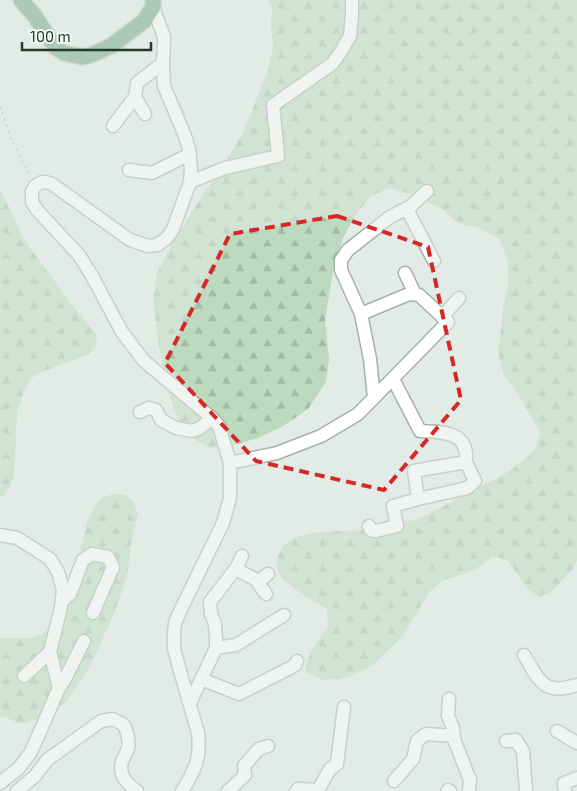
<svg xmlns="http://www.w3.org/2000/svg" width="577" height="791" viewBox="0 0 577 791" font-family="'Exo 2',sans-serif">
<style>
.forest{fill:url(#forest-firs)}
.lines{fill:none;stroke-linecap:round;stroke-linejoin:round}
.minor-casing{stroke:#a5b2ab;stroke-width:15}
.major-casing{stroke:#c1c8c5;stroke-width:18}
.path{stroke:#85ac96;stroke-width:1;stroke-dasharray:2.5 4;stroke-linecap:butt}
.minor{stroke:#fff;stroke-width:12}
.major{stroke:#6a9d83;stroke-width:15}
.marked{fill:none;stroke:#d62828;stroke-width:4;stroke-dasharray:10 6;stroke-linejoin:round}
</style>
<defs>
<pattern id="forest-firs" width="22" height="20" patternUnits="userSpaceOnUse" patternTransform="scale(1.25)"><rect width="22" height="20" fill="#bcdabd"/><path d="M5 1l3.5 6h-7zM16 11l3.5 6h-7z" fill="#a1bca3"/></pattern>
</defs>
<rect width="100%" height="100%" fill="#e2ebe5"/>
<!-- forest -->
<path class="forest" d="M269,0H577V560L573,569L551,592L539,597L527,588L508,561L493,556L473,571L444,580L430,591L403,636L373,665L347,678L323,680L305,672C307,654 317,641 328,627L327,609L308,598L283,580L276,568L278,555L283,546L296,537L319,532L349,531L381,527L419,519L506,473L529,456L537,445L540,432L517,392L504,376L498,354L504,304L508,284V263L500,239L477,227L459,224L442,209L413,195L390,188L371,196L355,216L343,238L333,272L325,319L329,360L326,382L308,409L283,426L258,438L231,446L209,448L194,439L181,425L175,411L166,383L158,340L153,300L157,273L172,244L199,201L225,163L243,133L268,70L273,46L271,28L272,7Z
M0,189L25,241L73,306L96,334L97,346L87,355L36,374L27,384L17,412L15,461L13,480L5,495L0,497Z
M113,494L125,495L133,501L138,513L132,538L127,576L114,614L88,670L66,702L41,718L21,724L5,717H0V638H30L46,632L59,612L72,582L87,523L92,511L101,498Z"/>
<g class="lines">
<!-- minor casing -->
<g class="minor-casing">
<path id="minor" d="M153,7L164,37L163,67L164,86L185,136L189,149L191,169L190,182L173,229L167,238L157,245L148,246L130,240L52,184L46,182H42L35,186L32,191V202L37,210L79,255L92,276L122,332L144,361L212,418L219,426L230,463V498L223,523L182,607L175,623L174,633V648L178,664L198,733C201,757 195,771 182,791
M135,97L145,114
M113,126L135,97L137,83L163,63
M129,170L152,173L190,154
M190,182L225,168L278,156L273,105L332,64L340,53L350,36L352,14V0
M407,209L434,261
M405,273L415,294
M442,317L459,298
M393,379L420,431C443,432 469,431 466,462L414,471L418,499L467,488L475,481L466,462
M374,398L370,359L361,314L341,270V260L348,250L390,217L411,206L427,191
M140,412L149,408L156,410L161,420L176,428L192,431L200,428L212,418
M230,463L277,453L321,436L358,414L448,322L419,295L409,294L361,314
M369,526L371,530L376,531L397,526L393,506L418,499
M0,535L17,538L50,559L58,572L63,590L61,607L50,652L59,688L31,752L19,768L0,783
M235,569L259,581L268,574
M256,580L266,594
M62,601L70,594L83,560L92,554L108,557L113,567L93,613
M216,648L236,645L284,615
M524,655C531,666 539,686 553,688C560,690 569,687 577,685
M24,676L50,652
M201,679L239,694L290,668L295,665L297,661
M59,688L65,679L84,641
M449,699L448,716L453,728L454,739L470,780L469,791
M190,703L216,648V638L215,624L211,614L210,602L237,567L242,556
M557,731L577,743
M506,741L516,740L523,751L526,791
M394,781L413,759L417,741L426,734L454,736
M448,790L450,791
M17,791L35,776L47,760L101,721L113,719L124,725C127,732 130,740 128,748C127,753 123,757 122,762C118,775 127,784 137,791
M228,791L245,775L244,766L257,751L259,749L268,746
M296,791L298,789L318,790L330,769L337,764L344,707
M565,791L564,783L577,778"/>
</g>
<!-- major casing -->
<g class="major-casing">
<path id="major" d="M21,0L34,15L56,48L64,53L82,57L91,55L111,46L144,21L153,7V0"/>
</g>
<!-- path -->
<path class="path" d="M0,106L11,138L30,176"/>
<!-- minor -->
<use href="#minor" class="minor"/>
<!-- major -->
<use href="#major" class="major"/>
</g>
<!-- marked area -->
<path d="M0 0H577V791H0ZM337,216L428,247L461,400L384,490L256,461L165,363L230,234Z" fill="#e2ebe5" fill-opacity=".55" fill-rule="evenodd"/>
<path class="marked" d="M337,216L428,247L461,400L384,490L256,461L165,363L230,234Z"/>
<!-- scale -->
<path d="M22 42v8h129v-8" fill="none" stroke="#233a2f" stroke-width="2.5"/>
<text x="30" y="42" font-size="15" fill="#233a2f" stroke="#f2f8f3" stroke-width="4" paint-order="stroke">100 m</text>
</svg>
